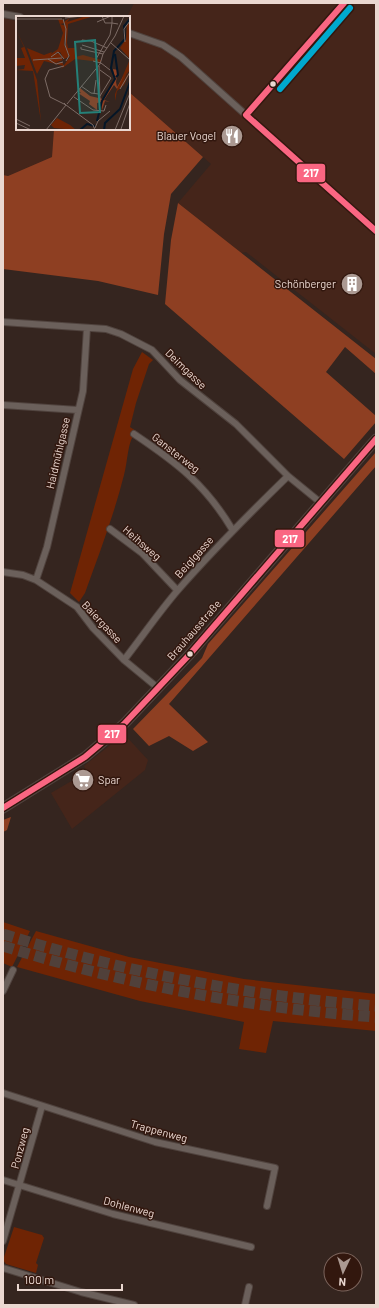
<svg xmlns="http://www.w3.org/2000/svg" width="379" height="1308" viewBox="0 0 379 1308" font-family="Barlow,sans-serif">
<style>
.built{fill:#45251a}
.green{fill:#6f2404}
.forest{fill:#8e3f22}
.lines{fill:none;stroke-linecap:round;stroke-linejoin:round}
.motorway-tunnel{stroke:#50403a;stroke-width:11;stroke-dasharray:11 5.5;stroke-linecap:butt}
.minor-casing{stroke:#50433e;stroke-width:8}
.primary-casing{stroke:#50433e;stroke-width:11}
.minor{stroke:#6b605b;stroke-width:6}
.primary{stroke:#6b6463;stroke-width:9}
.bus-1-casing{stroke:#32170e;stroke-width:9}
.bus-2-casing{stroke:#32170e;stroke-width:9}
.bus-1{stroke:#fa6682;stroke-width:6}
.bus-2{stroke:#00a9ce;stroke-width:6}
.bus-dot{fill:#ead7d0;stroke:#32170e;stroke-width:1.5}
.labels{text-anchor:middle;stroke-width:3;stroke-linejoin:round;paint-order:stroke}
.poi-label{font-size:11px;fill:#ead7d0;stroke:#32170e;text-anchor:end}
.street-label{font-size:11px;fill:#ead7d0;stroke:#32170e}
.inset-river{fill:none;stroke:#051627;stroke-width:2}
.inset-road{fill:none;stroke:#7d6c66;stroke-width:1}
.view{fill:#258078;fill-opacity:0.15;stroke:#258078;stroke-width:2}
.inset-edge{fill:none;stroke:#ead7d0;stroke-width:2}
.line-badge{stroke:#32170e;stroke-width:1.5}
.badge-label{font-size:11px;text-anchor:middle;font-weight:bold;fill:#fff}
</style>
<rect width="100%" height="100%" fill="#35251f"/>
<!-- built -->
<path class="built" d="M134,3H376V354L246,252L241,253L178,203L211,164L129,92V17H127Z
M3,18L17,21V129H54L52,157L8,176L3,175Z
M124,734L148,760L145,770L72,829L51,793L87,772L84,766Z"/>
<!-- green -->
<path class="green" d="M142,352L153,360L149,364L136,403L130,427L136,431C127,442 128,461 124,475C114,515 99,554 85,593L79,602L70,593L133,369Z
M3,922L30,931L12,967L3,963Z
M36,931L129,957L244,979L376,994V1031L273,1021L266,1053L239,1049L244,1022L140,1001L17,967Z
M14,1227L42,1235L44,1238L36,1263L38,1265L36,1273L6,1264L3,1260Z"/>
<!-- forest -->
<path class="forest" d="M129,92L203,157L171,194L164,234L158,295L98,281L3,269V175L8,176L52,157L54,129H129Z
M178,203L376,359V374L345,347L326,372L376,416V422L344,459L165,304L171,240Z
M376,452V466L169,704L208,742L193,751L169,736L149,746L133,729L202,658L208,644Z
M11,817L7,830L3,832V820Z"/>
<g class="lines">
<!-- motorway-tunnel -->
<path class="motorway-tunnel" d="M3,934C124,972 249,996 376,1006
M3,946C124,984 249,1008 376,1017"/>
<!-- minor casing -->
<g class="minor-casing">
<path id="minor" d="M3,14L20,17
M129,33L163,45L181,57L376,231
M246,115L344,3
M3,322L106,329L121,334L152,350L180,380L236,424L288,476L321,503
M3,405L78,410
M134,434C177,463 205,484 232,529
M110,529L142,553L177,590
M3,572L23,575L36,580L77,607L93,628L124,660L158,688
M36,580L47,547L83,391L87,328
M124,660C142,637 159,612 178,590C213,550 250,513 288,476
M3,991L13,970
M3,1093L155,1142L275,1168L267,1206
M3,1180L113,1214L251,1247
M3,1241L42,1106
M3,1268L81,1292L134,1305
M245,1305L249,1287"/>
</g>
<!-- primary casing -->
<g class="primary-casing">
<path id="primary" d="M3,808L85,757L124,724L190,654L376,439"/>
</g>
<!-- minor -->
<use href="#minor" class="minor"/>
<!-- primary -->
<use href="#primary" class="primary"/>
<!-- bus-1 casing -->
<g class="bus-1-casing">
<path id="bus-1" d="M246,115L376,231
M246,115L344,3
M3,808L85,757L124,724L190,654L376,439"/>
</g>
<!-- bus-2 casing -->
<g class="bus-2-casing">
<path id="bus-2" d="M280,89L350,8"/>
</g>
<!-- bus-1 -->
<use href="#bus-1" class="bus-1"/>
<!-- bus-2 -->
<use href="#bus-2" class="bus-2"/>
</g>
<!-- icons -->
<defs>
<g id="restaurant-disc" transform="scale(1.15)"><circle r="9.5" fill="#ab9992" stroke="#32170e"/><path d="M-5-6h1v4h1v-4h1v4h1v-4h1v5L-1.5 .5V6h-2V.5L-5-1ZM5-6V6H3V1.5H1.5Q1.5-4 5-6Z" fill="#fff"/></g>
<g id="building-disc" transform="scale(1.15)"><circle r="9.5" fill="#ab9992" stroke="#32170e"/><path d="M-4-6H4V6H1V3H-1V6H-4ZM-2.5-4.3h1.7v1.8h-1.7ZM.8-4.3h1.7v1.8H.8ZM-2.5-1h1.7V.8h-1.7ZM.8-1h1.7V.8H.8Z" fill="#fff"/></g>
<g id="supermarket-disc" transform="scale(1.15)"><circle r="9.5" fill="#ab9992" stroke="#32170e"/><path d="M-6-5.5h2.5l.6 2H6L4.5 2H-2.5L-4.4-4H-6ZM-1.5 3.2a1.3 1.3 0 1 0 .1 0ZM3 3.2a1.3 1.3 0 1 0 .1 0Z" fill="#fff"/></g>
</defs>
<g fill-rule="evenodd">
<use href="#restaurant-disc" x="232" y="136"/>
<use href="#building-disc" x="352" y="284"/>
<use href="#supermarket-disc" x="83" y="780"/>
</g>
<!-- markers -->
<g class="bus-dot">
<circle cx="273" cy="84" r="3.5"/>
<circle cx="190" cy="654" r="3.5"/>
</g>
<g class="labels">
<!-- poi labels -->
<g class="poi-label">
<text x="216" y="140">Blauer Vogel</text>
<text x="336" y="288">Schönberger</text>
<text x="98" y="784" text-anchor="start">Spar</text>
</g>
<!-- street labels -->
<g class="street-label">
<text transform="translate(186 369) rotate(44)" y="4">Deimgasse</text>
<text transform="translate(58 453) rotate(-77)" y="4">Haidmühlgasse</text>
<text transform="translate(176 453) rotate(38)" y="4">Gansterweg</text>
<text transform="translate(142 543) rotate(41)" y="4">Heihsweg</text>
<text transform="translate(194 557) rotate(-48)" y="4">Beiglgasse</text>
<text transform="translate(102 622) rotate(47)" y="4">Baiergasse</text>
<text transform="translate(194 630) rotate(-49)" y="4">Brauhausstraße</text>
<text transform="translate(159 1131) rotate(15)" y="4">Trappenweg</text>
<text transform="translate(20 1148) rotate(-75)" y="4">Ponzweg</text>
<text transform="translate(129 1207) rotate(15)" y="4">Dohlenweg</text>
</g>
</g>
<!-- overview -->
<g transform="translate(16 16)">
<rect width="114" height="114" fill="#35251f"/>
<path d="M78,0L52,8L51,27L52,32H59V41L67,39L85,44V46L59,43L45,53L54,41L50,33L49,5L54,2L51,6L67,1ZM42,3L47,4L49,7L44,8L50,10L48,28L53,41L48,43L44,36H41L39,38L43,37L47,44L38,47L46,46L48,50L28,45L21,58L11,32L28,39L36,36L35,38L42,33L47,17ZM114,6V54L110,59L107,68L111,59L114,56L108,69L101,75L99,85V78L114,43L104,32L110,23L111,9L109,12L110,10ZM0,14L9,32L21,64L25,106L17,55L0,54L8,53L9,49L0,50V42H9L5,32L8,31ZM41,102L54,109L60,114L38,112L35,109Z" fill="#6f2404"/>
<path d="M97,53L102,54L100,66L101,71L108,59L101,73L98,69L88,84L94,86L89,85L86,94L85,86L81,87V94L73,88L74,85L62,77H65L62,74L64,72L74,80L87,83L99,64Z" fill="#8e3f22"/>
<path class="inset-river" d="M99,38L102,59L100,61M81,105L86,85L99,63L95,52L98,35L109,23L108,10L114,3M64,114L71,108L79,110M88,114L89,107L104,93L114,66"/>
<path class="inset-road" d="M86,0L89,7H96V0M49,2L66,0M0,3H46M47,3L50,13L49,29L53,40L50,45M81,6L95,0M66,26V24L75,25L91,32M109,26L108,13L114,5M95,27L113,43M66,29L88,36M65,31V33L87,38M35,41L42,36L48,43M32,43L40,48L47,46M80,43L94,19L96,7L102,8M17,44L46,42M77,45L85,47L94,54M83,50L84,84M84,54L95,62L84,80M65,70L75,77L83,78M104,73L114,56M78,78L80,64M58,81L77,94L88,95L90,89M48,87L50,89L34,81L29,63L33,54L48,50M51,88L84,48L87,38L99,20L108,0M50,89L77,109L79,114M0,103L14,110M0,107L15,114M79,112L82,105L94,95M105,113L114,87M30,114L50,89M99,114L114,77"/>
<path class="view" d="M79,24L84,96L64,97L59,26Z"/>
<rect width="114" height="114" class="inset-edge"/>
</g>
<g class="line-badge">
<rect x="296" y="163" width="30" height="20" rx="4" fill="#fa6682"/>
<rect x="274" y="529" width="31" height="19" rx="4" fill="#fa6682"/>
<rect x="97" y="724" width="30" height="20" rx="4" fill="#fa6682"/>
</g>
<g class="badge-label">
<text x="311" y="177">217</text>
<text x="290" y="543">217</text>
<text x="112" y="738">217</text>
</g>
<!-- border -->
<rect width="379" height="1308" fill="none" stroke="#ead7d0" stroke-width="8"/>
<!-- north arrow -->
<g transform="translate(343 1272) rotate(184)"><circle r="19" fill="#32170e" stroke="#7c645c"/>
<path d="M0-3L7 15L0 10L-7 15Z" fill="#ab9992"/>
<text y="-6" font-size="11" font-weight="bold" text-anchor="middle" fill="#ead7d0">N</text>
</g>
<!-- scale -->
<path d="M18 1284v6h104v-6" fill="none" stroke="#ead7d0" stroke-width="2"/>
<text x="24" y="1284" font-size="12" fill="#ead7d0" stroke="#32170e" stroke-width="3" paint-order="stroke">100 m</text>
</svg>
